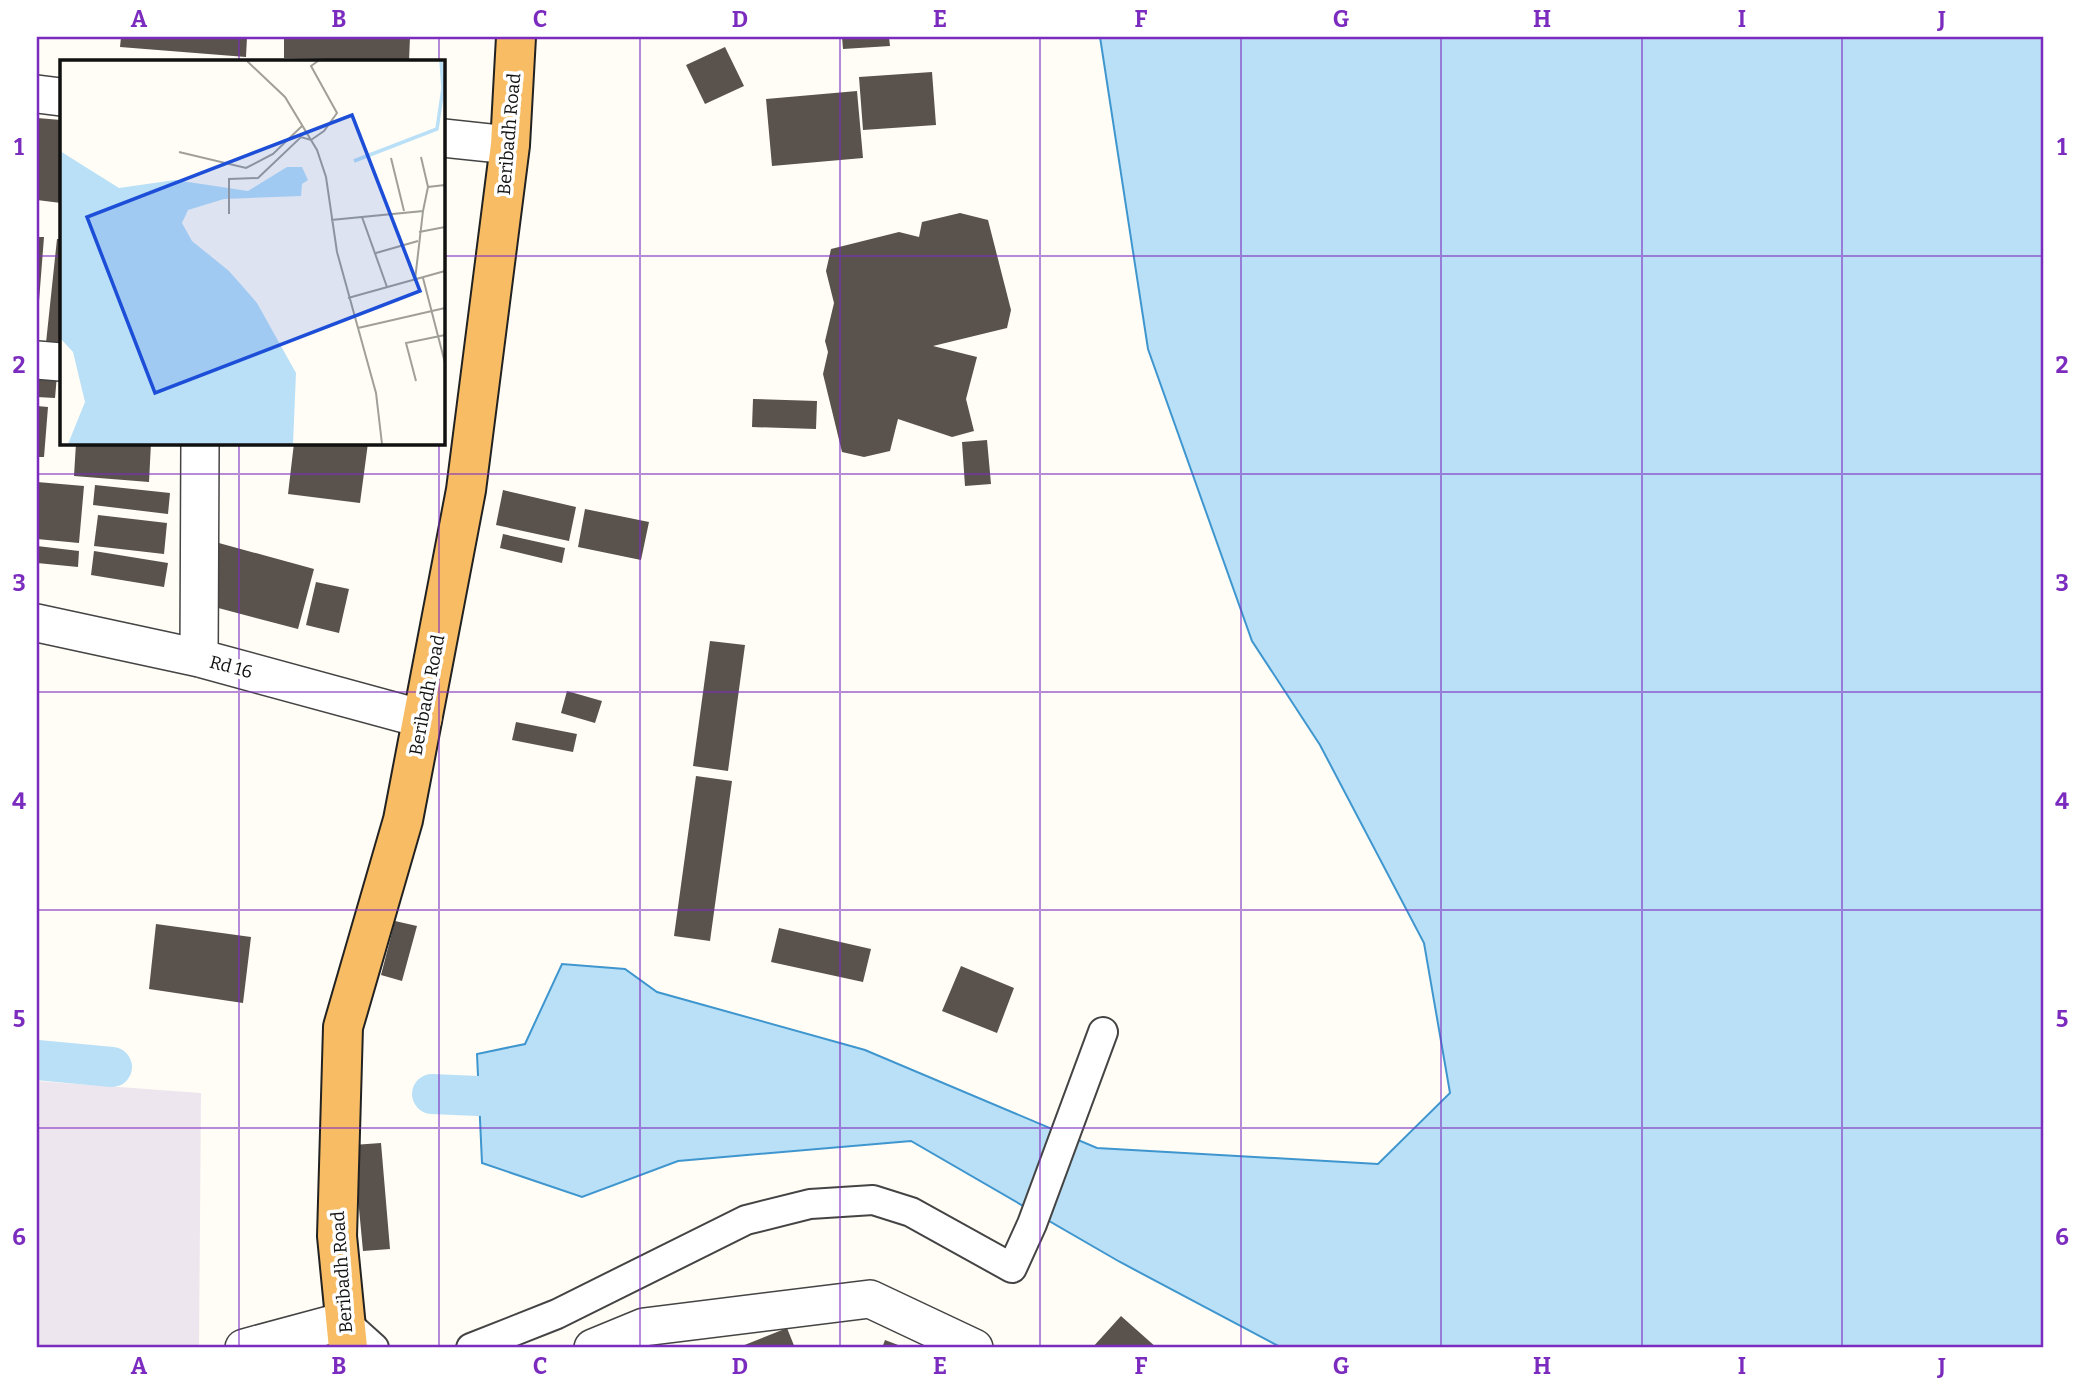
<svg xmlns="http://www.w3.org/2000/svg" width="2081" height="1385" viewBox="0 0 2081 1385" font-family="Bitter,serif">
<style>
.industrial{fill:#eee6ef}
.water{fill:#b9e0f7;stroke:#3f96cf;stroke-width:2}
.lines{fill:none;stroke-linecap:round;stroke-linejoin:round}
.canal{stroke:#b9e0f7;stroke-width:40}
.building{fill:#5a524d}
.pedestrian-casing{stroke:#444;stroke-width:32}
.minor-casing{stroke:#444;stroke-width:40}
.trunk-casing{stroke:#222;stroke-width:42}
.pedestrian{stroke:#fff;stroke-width:28}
.minor{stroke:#fff;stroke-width:37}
.trunk{stroke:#f7bc64;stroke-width:38}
.grid{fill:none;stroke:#7b2cbf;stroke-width:2;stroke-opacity:0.55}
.labels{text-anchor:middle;stroke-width:7;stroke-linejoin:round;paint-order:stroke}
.street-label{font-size:18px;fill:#111;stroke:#fff}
.inset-river{fill:none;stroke:#b9e0f7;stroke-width:3.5}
.inset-road{fill:none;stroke:#a09f9a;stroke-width:2}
.view{fill:#1d4ed8;fill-opacity:0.15;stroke:#1d4ed8;stroke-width:3.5}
.inset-edge{fill:none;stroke:#111;stroke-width:3.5}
.neatline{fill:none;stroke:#7b2cbf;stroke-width:2.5}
.grid-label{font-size:23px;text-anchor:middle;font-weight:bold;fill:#7b2cbf}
</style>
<rect width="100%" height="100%" fill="#fffdf5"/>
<!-- industrial -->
<path class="industrial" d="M37,1081L201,1093L199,1348H37Z"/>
<!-- water -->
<path class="water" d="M1100,37H2044V1348H1282L1120,1262L911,1141L678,1161L582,1197L482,1163L477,1054L525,1044L562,964L625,969L657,992L865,1050L1097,1148L1378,1164L1450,1093L1424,943L1320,745L1252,641L1148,349Z"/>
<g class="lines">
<!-- canal -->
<path class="canal" d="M37,1060L112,1067
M432,1094L478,1096"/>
</g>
<!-- building -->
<path class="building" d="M121,37H247L246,57L120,47Z
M284,37H410L409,61L284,58Z
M842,37H889L890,46L843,49Z
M725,47L744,86L705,104L686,65Z
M932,72L936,125L863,130L859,77Z
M857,91L863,158L772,166L766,99Z
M37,118L61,120V203L37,200Z
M960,213L988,220L1011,310L1007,328L933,346L977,357L966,399L974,431L952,437L898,419L890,451L864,457L842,452L823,374L828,352L825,341L834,303L826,271L831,249L899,232L919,237L922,222Z
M37,237H44L39,301H37Z
M57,239H61V344L46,343Z
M37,350L59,352L55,398L37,397Z
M753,399L817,401L816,429L752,427Z
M37,406L48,407L44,457H37Z
M987,440L991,484L965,486L962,442Z
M76,443H151L149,482L74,476Z
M294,443H368L360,503L288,494Z
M37,482L84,486L79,543L37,539Z
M95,485L170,493L168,514L93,505Z
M503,490L576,507L569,541L496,525Z
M585,509L649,522L641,560L578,547Z
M98,515L167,523L164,554L94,546Z
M503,534L565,548L562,563L500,548Z
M208,540L314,569L298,629L192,601Z
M37,546L79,551L78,567L37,563Z
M94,551L168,563L164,587L91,575Z
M316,582L349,589L339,633L306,625Z
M710,641L745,645L728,771L693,766Z
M567,691L602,701L595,723L561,713Z
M516,722L577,734L573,752L512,740Z
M696,776L732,781L710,941L674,936Z
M395,921L417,926L402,981L381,975Z
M156,924L251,937L243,1003L149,989Z
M779,928L871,949L863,982L771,962Z
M961,966L1014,988L997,1033L942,1011Z
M381,1143L390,1249L363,1251L353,1145Z
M1121,1316L1157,1348H1092Z
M787,1328L795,1348H737Z
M885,1340L906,1348H882Z"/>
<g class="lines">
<!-- pedestrian casing -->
<g class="pedestrian-casing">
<path id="pedestrian" d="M344,1321L374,1348
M471,1348L557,1314L746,1220L810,1204L873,1200L911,1212L1012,1268L1032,1224L1103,1032"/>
</g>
<!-- minor casing -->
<g class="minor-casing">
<path id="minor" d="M37,94L61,97
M443,138L510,145
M37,360L61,362
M37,623L199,658L423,719
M199,658L200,443
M244,1348L344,1321
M593,1348L644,1327L870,1299L974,1348"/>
</g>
<!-- trunk casing -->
<g class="trunk-casing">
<path id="trunk" d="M348,1348L337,1236L343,1027L403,820L466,490L510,145L516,37"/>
</g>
<!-- pedestrian -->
<use href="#pedestrian" class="pedestrian"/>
<!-- minor -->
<use href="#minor" class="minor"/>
<!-- trunk -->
<use href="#trunk" class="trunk"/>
</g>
<!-- grid -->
<path class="grid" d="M239,37V61M439,37V61M640,37V1348M840,37V1348M1040,37V1348M1241,37V1348M1441,37V1348M1642,37V1348M1842,37V1348M37,256H61M443,256H2044M239,443V1348M439,443V1348M37,474H2044M37,692H2044M37,910H2044M37,1128H2044"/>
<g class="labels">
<!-- street labels -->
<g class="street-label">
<text transform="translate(509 134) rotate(-85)" y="6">Beribadh Road</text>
<text transform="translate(231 667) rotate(15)" y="6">Rd 16</text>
<text transform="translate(427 695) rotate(-79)" y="6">Beribadh Road</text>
<text transform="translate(342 1272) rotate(-94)" y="6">Beribadh Road</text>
</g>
</g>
<!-- overview -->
<g transform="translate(60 60)">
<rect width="385" height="385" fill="#fffdf5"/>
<path d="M0,91L59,128L115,120L188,131L227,107H242L248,120L242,124L241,136L164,139L128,150L122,163L132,181L169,211L197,243L236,313L233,384H8L25,342L13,292L0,278Z" fill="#b9e0f7"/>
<path class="inset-river" d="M294,101L377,69L383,28L381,1"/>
<path class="inset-road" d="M187,1L225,37L257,90L266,117L277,192L316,333L322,384M119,92L186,108L213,94L243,65M361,97L368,127M331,98L344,151M169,154V119L198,118L241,77L251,80L264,71L277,53L251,6L258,1M302,157L327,227M271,160L363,151L368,127L385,125M359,172L385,167M316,193L358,181M363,218L385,303M355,220L363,151M288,238L385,211M298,268L385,248M356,321L346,283L385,275"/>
<path class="view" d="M292,55L360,231L95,333L27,157Z"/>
<rect width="385" height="385" class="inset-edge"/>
</g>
<!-- border -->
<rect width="2081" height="1385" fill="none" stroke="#ffffff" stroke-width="77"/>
<rect x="38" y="38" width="2004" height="1308" class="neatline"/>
<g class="grid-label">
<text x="139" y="27">A</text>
<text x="339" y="27">B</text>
<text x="540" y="27">C</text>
<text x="740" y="27">D</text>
<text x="940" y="27">E</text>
<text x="1141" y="27">F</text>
<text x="1341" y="27">G</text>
<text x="1542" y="27">H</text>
<text x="1742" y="27">I</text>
<text x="1942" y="27">J</text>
<text x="19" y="155">1</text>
<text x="2062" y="155">1</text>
<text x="19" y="373">2</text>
<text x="2062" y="373">2</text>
<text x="19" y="591">3</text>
<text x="2062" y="591">3</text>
<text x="19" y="809">4</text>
<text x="2062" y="809">4</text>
<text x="19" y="1027">5</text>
<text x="2062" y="1027">5</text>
<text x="19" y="1245">6</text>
<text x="2062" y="1245">6</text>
<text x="139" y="1374">A</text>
<text x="339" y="1374">B</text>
<text x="540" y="1374">C</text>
<text x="740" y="1374">D</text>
<text x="940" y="1374">E</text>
<text x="1141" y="1374">F</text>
<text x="1341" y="1374">G</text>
<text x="1542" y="1374">H</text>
<text x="1742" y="1374">I</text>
<text x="1942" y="1374">J</text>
</g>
</svg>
